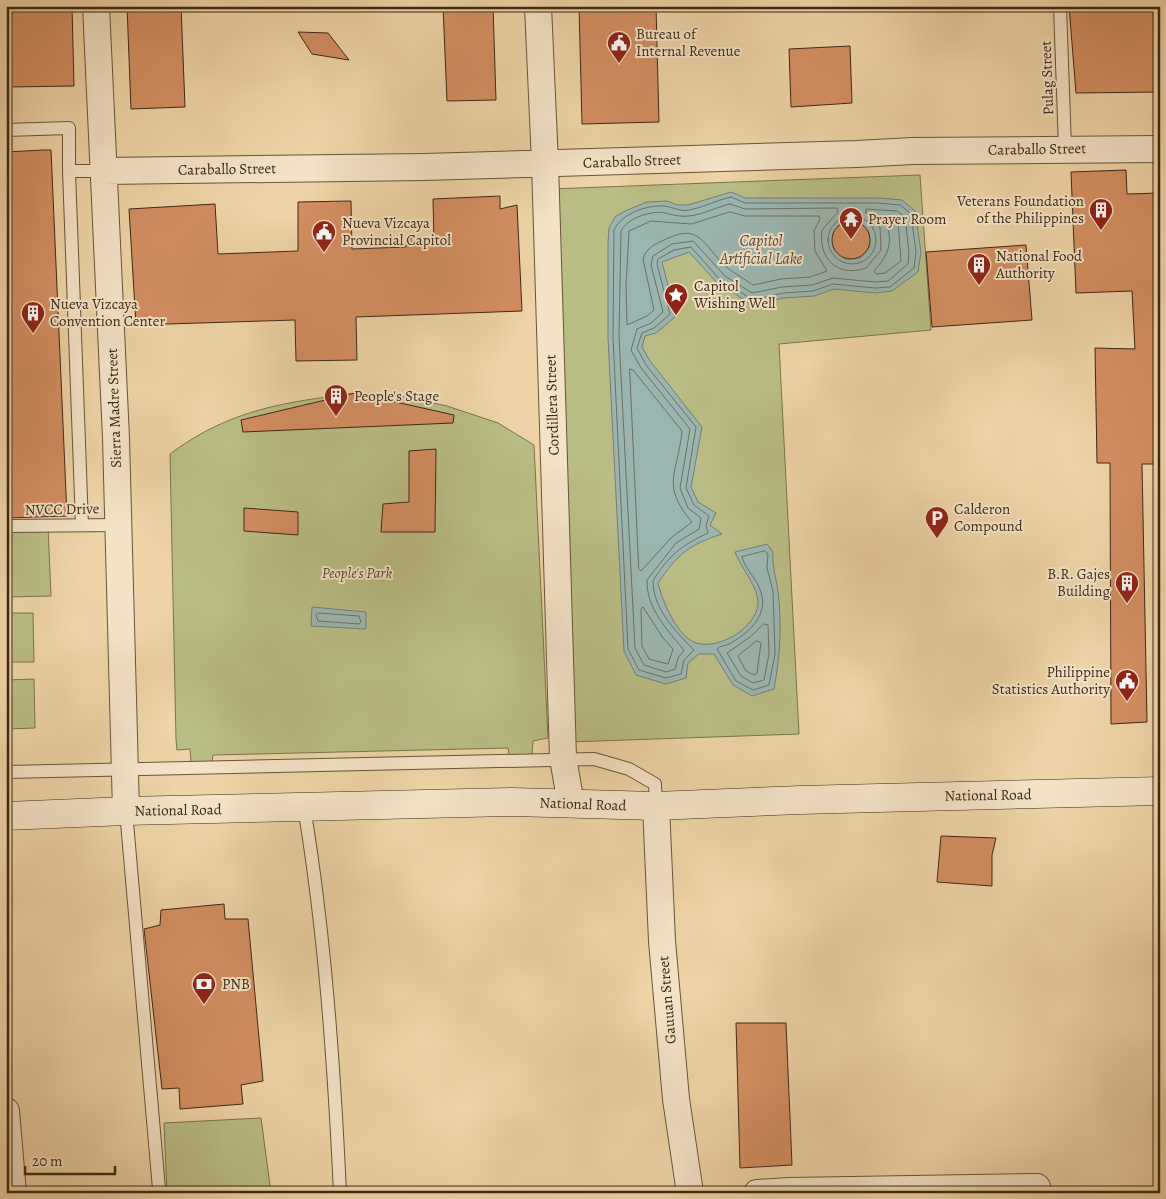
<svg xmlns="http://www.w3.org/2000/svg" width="1166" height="1199" viewBox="0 0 1166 1199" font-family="Alegreya,serif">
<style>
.green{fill:#babc85;stroke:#7c724e}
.water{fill:#9bb6b0;stroke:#757e72;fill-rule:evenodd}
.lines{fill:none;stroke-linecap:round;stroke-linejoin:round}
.shore{stroke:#6c7063;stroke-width:1}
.building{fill:#d38e62;stroke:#3d2916}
.lane-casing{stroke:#69543a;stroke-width:14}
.street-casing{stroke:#69543a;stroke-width:28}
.secondary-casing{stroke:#3d2916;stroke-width:29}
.lane{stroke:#f3e2c6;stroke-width:12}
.street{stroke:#f3e2c6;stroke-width:26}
.secondary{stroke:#f3e2c6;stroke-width:28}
.labels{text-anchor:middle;stroke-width:4;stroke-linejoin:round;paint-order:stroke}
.poi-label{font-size:15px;fill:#3d2916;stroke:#f3e2c6;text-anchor:start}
.street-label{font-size:15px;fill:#3d2916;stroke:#f3e2c6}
.park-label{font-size:15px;font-style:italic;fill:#56462c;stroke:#f3e2c6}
.water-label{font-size:16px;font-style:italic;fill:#544c3c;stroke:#f3e2c6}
</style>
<rect width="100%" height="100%" fill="#edd3a7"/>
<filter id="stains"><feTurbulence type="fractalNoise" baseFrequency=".004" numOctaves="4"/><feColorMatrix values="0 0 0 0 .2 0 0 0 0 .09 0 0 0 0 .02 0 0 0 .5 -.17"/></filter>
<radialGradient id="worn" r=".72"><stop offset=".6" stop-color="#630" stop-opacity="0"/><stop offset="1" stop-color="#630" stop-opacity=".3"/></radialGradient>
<!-- green -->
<path class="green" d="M920,175L931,330L779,344L799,734L569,742L550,189Z
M357,393L392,394L447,406L498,423L534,445L548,738L533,741L532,754L509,756L508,748L213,755L212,763H191L190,749L177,750L176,740L170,454C230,409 286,402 357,393Z
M48,526L51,596L6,597V528Z
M6,613H33L34,662H6Z
M34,679L35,728L6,729V680Z
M261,1118L271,1193H167L164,1123Z"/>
<!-- water -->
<path class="water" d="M731,192L745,198H879L902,200L915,211L921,252L918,272L892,291L875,293L834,289L814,296L783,298L751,305L727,288L721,287L689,252L662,262L676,316L656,333L645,336L642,347L650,361L702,427L691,487L698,502L716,513L710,525L722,534C688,545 678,554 658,583C662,600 677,637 696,643C719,650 756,628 758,604C759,588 741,568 735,552L767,544L773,552C772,566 776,577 778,591C782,624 780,657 774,689L752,696L733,685L714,654H699L688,663L686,678L666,684L636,675L624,651L608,338V243L609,228L615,217L625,211L647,202L667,201L677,205H688ZM859,221L869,232L870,247L860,258L845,259L833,248V233L843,222Z
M312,607L366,612V629L311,626Z"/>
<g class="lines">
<!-- shore -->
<path class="shore" d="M731,197L745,203H878L900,205L911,214L916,252L914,268L890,287L875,288L833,284L813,291L783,293L752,300L729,284L722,282L691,247L674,250L658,259L657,264L670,314L654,328L642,333L637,348L646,365L696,427L686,488L694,505L709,516L706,525L708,533C682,545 668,556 653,581C653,609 676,632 694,650L684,660L681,674L666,678L639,670L628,649L613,337L614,230C622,213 647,205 664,206C673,207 680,212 690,210C704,207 717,200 731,197Z
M730,204L745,209L837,208L838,212L822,230C818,258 837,278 866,268L881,250L880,227L866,213V209L897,211L905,217L909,252L908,264L888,281L875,282L833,278L812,285L782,287L752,293L725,276L693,241L672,244L653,256L651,265L663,312L651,323L637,329L631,350L641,368L690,429L680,488L688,508L701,518L699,529L676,543L647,580C646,608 668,631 684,650L678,658L675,669L666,672L644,665L635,648L619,337L621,231C627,218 652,210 665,213C674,215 680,217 689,216C702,215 716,207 730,204Z
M730,212L745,216H819L820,219L814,231L815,251L827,271L810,277L781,279L753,285C743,278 730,271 722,263C700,239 697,223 662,241C653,245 646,249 643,259L654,310L647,316L627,325L626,286L629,231L651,221L691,224Z
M828 240a24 24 0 1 1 48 0a24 24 0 1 1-48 0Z
M887,218L898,221L901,261L885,273L876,274L874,271C889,254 894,242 885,220Z
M630,369L633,370L682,431C678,473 660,485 692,522L671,538L641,571L639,569Z
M765,551L768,554L767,568L773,591L775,654L769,685L753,690L736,681L717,649C721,645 726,646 731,643C751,631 771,613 759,587C754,576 745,568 742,557Z
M643,607L663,638L673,649L668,664L649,659L642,646L641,610Z
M319,613L359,616L361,622L359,624L318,621L316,615Z
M764,624L768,625L769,654L764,680L753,683L741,676L727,653L750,637Z
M757,641L761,643L757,673L754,675L746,671L738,656Z"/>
</g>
<!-- building -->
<path class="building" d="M6,6H72L74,86L6,87Z
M127,6H181L185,107L131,109Z
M443,6H493L496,100L447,101Z
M579,6H656L659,122L582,124Z
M1069,6H1160V92L1076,93Z
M298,32L328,33L349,60L312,54Z
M850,46L852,103L791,107L789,49Z
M43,150H51L67,516L6,518V152Z
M1126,170L1127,194L1160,193V464H1142L1147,722L1111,724L1110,463H1097L1095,348L1135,349L1132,291L1076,293L1071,172Z
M500,196V209L517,205L522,311L356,317L357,360L296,361L295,320L136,325L129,209L215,204L218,254L298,251V202L351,201L352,249L406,247L407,238L434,241L433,199Z
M832 240a19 19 0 1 1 38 0a19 19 0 1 1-38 0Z
M1026,245L1032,320L932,327L926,252Z
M355,393L454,415L453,423L243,432L241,420Z
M436,449L435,532H381L383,504L409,502V451Z
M244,508L298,512V535L244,531Z
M941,836L996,838L992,855V886L937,882Z
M224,904L225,919H248L263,1081L241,1085L243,1104L180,1109L179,1088L162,1089L144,929L160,925L161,910Z
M736,1023H786L792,1165L740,1168Z"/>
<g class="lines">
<!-- lane casing -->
<g class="lane-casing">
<path id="lane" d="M1060,6L1065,148
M6,130L69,128V171L82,525
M69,171H104
M6,526L119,525
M6,772L594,759L629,769L655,784L656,806
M304,807C325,934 334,1064 340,1193
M126,811L159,1189"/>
</g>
<!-- street casing -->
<g class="street-casing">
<path id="street" d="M96,6L116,438L126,811
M538,6L545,163L563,758L571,804
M104,171L424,167L857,154L912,151L1160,149
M656,806L662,941L676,1099L690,1193
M6,1111L13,1193
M789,1191L1037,1187
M757,1193L789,1191V1193"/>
</g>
<!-- secondary casing -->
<g class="secondary-casing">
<path id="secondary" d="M6,816L126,811L513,802L656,806L800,800L1160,791"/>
</g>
<!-- lane -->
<use href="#lane" class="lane"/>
<!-- street -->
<use href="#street" class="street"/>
<!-- secondary -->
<use href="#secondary" class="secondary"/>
</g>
<!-- icons -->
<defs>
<g id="civic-pin" transform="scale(1.25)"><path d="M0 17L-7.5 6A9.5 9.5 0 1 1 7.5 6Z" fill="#8f2418" stroke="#f3e2c6"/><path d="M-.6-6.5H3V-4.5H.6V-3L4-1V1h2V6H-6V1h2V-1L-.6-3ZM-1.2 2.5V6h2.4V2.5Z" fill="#fff"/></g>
<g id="building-pin" transform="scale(1.25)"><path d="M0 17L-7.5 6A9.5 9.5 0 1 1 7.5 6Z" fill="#8f2418" stroke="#f3e2c6"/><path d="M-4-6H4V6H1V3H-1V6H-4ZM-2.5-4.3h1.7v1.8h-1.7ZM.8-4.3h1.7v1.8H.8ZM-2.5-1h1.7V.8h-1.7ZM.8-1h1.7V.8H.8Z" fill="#fff"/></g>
<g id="temple-pin" transform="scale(1.25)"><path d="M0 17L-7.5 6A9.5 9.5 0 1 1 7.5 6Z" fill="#8f2418" stroke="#f3e2c6"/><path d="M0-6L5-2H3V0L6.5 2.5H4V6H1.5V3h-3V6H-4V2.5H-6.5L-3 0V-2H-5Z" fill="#fff"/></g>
<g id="sight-pin" transform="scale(1.25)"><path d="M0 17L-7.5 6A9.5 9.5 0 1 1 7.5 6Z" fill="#8f2418" stroke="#f3e2c6"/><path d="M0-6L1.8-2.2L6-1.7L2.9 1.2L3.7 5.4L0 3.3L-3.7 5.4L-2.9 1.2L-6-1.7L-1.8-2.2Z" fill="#fff"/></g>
<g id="parking-pin" transform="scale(1.25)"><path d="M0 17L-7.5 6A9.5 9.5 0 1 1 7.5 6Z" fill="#8f2418" stroke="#f3e2c6"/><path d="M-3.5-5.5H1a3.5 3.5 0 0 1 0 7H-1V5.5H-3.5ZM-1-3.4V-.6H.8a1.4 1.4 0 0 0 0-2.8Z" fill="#fff"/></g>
<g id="bank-pin" transform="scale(1.25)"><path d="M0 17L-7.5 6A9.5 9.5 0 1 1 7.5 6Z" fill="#8f2418" stroke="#f3e2c6"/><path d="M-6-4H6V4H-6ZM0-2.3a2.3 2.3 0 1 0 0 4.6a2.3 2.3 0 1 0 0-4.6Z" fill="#fff"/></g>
</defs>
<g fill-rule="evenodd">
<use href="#civic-pin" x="619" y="43"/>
<use href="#building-pin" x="1101" y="210"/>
<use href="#temple-pin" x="851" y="219"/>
<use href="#civic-pin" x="324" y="232"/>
<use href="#building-pin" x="979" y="265"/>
<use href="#sight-pin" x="676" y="295"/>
<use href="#building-pin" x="33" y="313"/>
<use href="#building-pin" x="336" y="396"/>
<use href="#parking-pin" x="937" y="518"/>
<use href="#building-pin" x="1127" y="583"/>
<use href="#civic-pin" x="1127" y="681"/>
<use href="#bank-pin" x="204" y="984"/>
</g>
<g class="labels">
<!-- poi labels -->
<g class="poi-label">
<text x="636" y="39">Bureau of<tspan x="636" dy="17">Internal Revenue</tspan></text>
<text x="1084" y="206" text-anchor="end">Veterans Foundation<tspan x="1084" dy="17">of the Philippines</tspan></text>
<text x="868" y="224">Prayer Room</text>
<text x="342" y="228">Nueva Vizcaya<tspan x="342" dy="17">Provincial Capitol</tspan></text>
<text x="996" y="261">National Food<tspan x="996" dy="17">Authority</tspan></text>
<text x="694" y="291">Capitol<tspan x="694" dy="17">Wishing Well</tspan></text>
<text x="50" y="309">Nueva Vizcaya<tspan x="50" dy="17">Convention Center</tspan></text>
<text x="354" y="401">People's Stage</text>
<text x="954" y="514">Calderon<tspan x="954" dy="17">Compound</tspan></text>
<text x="1110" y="579" text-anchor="end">B.R. Gajes<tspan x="1110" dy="17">Building</tspan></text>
<text x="1110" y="677" text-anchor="end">Philippine<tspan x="1110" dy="17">Statistics Authority</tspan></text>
<text x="222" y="989">PNB</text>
</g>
<!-- street labels -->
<g class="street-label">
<text transform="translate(1047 78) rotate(-92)" y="5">Pulag Street</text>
<text transform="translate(1037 149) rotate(-1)" y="5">Caraballo Street</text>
<text transform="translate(632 161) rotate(-2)" y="5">Caraballo Street</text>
<text transform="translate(227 169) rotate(-1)" y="5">Caraballo Street</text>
<text transform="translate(552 405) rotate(-92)" y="5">Cordillera Street</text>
<text transform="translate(114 408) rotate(-92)" y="5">Sierra Madre Street</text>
<text transform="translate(62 509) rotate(-1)" y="5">NVCC Drive</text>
<text transform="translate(988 795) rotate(-1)" y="5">National Road</text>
<text transform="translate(583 804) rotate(2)" y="5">National Road</text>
<text transform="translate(178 810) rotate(-1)" y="5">National Road</text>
<text transform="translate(667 1000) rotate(-95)" y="5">Gauuan Street</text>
</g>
<!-- park labels -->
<g class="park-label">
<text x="357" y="578">People's Park</text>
</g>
<!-- water labels -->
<g class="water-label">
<text x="761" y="246">Capitol<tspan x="761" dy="18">Artificial Lake</tspan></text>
</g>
</g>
<!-- margin -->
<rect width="1166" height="1199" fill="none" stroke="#edd3a7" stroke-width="25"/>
<rect x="8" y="8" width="1151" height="1184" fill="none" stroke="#3d2916" stroke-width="2.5"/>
<rect x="12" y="12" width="1141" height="1174" fill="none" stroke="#3d2916"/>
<!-- scale -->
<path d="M25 1166v8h90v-8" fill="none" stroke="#3d2916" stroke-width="2.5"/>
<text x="32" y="1166" font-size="15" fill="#3d2916" stroke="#f3e2c6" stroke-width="4" paint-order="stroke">20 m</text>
<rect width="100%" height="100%" filter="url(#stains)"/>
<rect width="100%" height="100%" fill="url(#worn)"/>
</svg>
